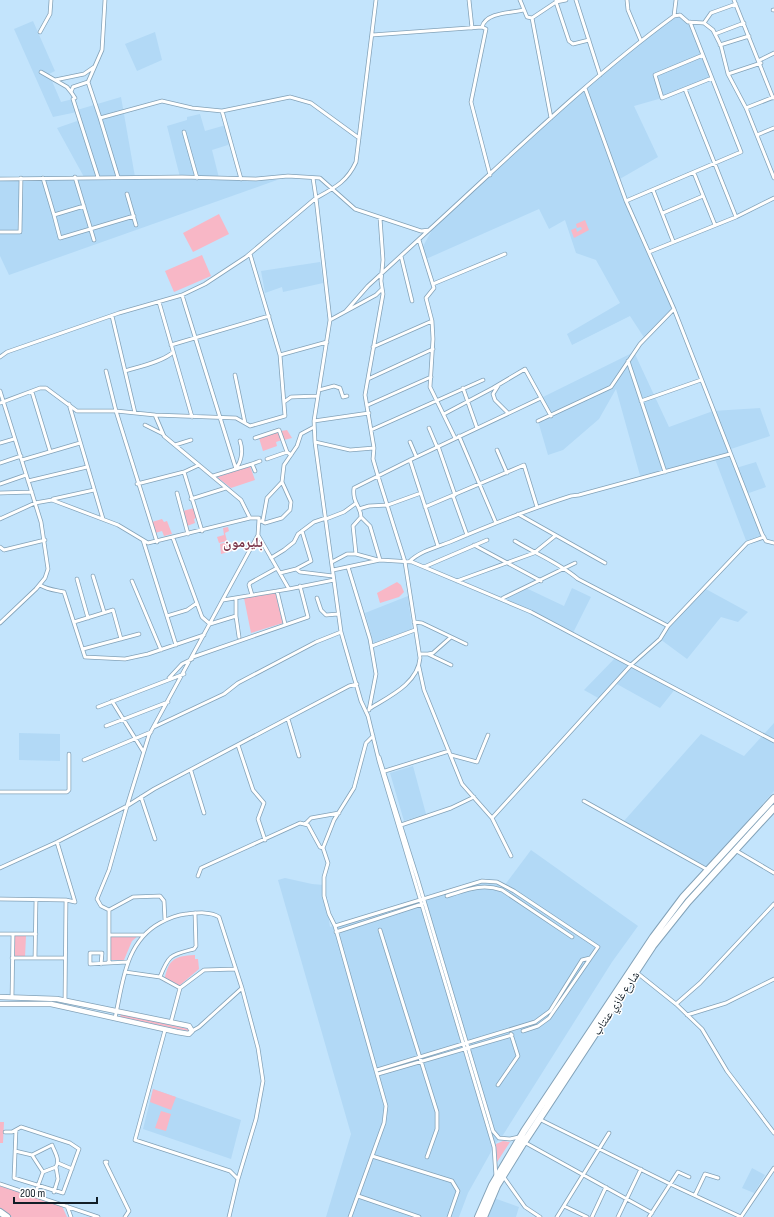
<svg xmlns="http://www.w3.org/2000/svg" width="774" height="1217" viewBox="0 0 774 1217" font-family="'Sofia Sans Condensed','Noto Naskh Arabic',sans-serif">
<style>
.built{fill:#b2d9f6}
.green{fill:#f8b7c6}
.lines{fill:none;stroke-linecap:round;stroke-linejoin:round}
.street-casing{stroke:#83a2b8;stroke-width:4.5}
.secondary-casing{stroke:#83a2b8;stroke-width:6}
.highway-casing{stroke:#83a2b8;stroke-width:8}
.street{stroke:#fff;stroke-width:3}
.secondary{stroke:#fff;stroke-width:4.5}
.highway{stroke:#fff;stroke-width:6}
.labels{text-anchor:middle;stroke-width:3;stroke-linejoin:round;paint-order:stroke}
.street-label{font-size:12px;fill:#111d26;stroke:#fff}
.quarter-label{font-size:14px;font-weight:bold;fill:#793348;stroke:#fff}
</style>
<rect width="100%" height="100%" fill="#c3e4fc"/>
<!-- built -->
<path class="built" d="M677,15L690,22L712,78L662,98L634,106L658,157L618,180L674,309L645,339L630,316L572,345L567,334L620,303L596,260L576,253L565,220L549,229L539,209L426,259L422,248L436,223L623,55Z
M33,21L55,71L49,74L61,102L73,99L77,110L121,97L135,177H180L167,126L187,120V117L200,114L205,131L226,125L231,144L212,150L219,178L277,180L9,275L0,256V179L84,177L57,128L80,120L77,112L53,117L14,29Z
M155,32L162,60L137,71L125,44Z
M320,262L323,283L283,292L282,287L265,293L261,271Z
M634,352L669,427L713,411L760,408L770,436L728,450L736,468L756,462L766,487L746,494L764,537L747,543L715,459L641,479L616,389L599,419L563,450L548,455L538,421L550,416L541,398Z
M526,588L564,606L572,588L591,597L573,633L503,598Z
M704,588L748,612L738,622L721,617L687,659L660,639L668,626Z
M408,596L412,629L374,644L365,613Z
M617,656L676,688L660,708L615,683L600,699L584,690Z
M774,723V791L707,867L624,821L701,734L744,756Z
M19,733L60,734V761L19,760Z
M413,766L426,814L404,821L390,773Z
M531,850L638,926L612,962L503,1135L496,1143L468,1193L459,1217H326L351,1134L278,880L285,878L312,884L324,885L330,927L482,881L504,886Z
M153,1089L241,1120L231,1159L143,1129Z
M752,1168L765,1175L754,1193L742,1188Z
M494,1198L519,1207L516,1217H487Z"/>
<!-- green -->
<path class="green" d="M219,214L229,234L193,252L183,233Z
M585,220L589,230L574,238L571,230L576,228L577,232L582,229L581,227L577,228L576,224Z
M202,255L211,276L174,292L165,271Z
M287,430L292,438L284,440L281,431Z
M279,432L282,440L276,442L277,446L263,451L259,438Z
M250,466L255,480L231,488L217,477Z
M194,508L196,518L194,519L195,523L187,526L183,511Z
M162,519L164,522L167,521L172,534L164,536L162,531L155,533L152,522Z
M228,527L229,531L225,533L227,541L219,543L217,537L224,535L223,528Z
M227,542L228,548H231L232,551L221,554L220,544Z
M397,582L401,585L404,592L399,597L380,603L377,593Z
M275,592L283,623L251,633L244,598Z
M15,936H26L25,957H15Z
M111,936H138L132,941L124,960H109V938Z
M195,955V959H198L199,969L179,986L164,982C168,960 173,956 195,955Z
M121,1014L188,1029V1031L120,1017Z
M153,1089L176,1097L171,1110L150,1102Z
M161,1111L171,1114L166,1131L155,1128Z
M0,1122H4L3,1143H0Z
M503,1141L510,1142L497,1162L496,1144Z
M0,1186L62,1206L67,1217H12L0,1209Z"/>
<g class="lines">
<!-- street casing -->
<g class="street-casing">
<path id="street" d="M376,0L356,162C347,182 334,188 316,198L330,320L314,421L315,442L341,632L361,701L368,716L379,761L494,1147L496,1177
M469,0L472,28
M520,0L527,17L532,18
M566,0L556,2L569,41L573,44L589,40
M576,0L600,75
M627,0L628,10L641,41
M734,0L773,98
M773,10H774
M674,16L680,15L688,22L704,23L713,30L721,46L728,74L746,108L774,178
M704,23L711,13L736,4
M482,27C486,12 511,13 524,10
M40,32L50,14L51,0
M715,34L744,23
M372,35L482,27L486,29L471,102L490,175
M720,45L749,36
M703,55L655,75L662,98L712,78
M760,60L774,53
M41,72L67,87L71,92
M728,74L761,63
M55,80L84,74L94,67
M88,82L102,50L105,0
M585,88L626,201L674,309L762,534L766,541L774,543
M685,89L736,217
M746,108L774,97
M222,111L241,179
M551,118L532,18L556,2V0
M184,132L197,178
M757,135L774,128
M694,173L715,225
M75,177L94,240
M98,177L73,99L75,98L71,92L73,87L88,82L100,118
M118,177L100,118L162,101L192,108L222,111L290,97L311,103L359,138
M43,178L54,215L84,206
M0,179L182,177L256,179L288,176L320,178L355,209L421,231L429,230C509,157 587,80 674,16L676,0
M653,190L673,241
M127,194L136,225
M626,201L741,152L690,22
M663,213L703,196
M54,215L60,238L134,216
M0,232H20L21,178
M419,240L434,288L426,298L432,321L433,339L430,387L455,438
M649,252L736,217L774,198
M401,256L412,301
M433,284L505,254
M182,295L236,469
M159,302L192,417
M346,311L368,286L429,230
M112,316L135,413
M330,320L376,295L382,289
M171,345L269,316
M373,347L432,321
M280,355L327,342
M0,357L7,352L119,313L182,295L205,284L246,257L316,198L313,178
M628,361L665,472
M106,371L116,411L157,542
M125,371C138,367 165,361 173,352
M235,375L245,423
M368,379L433,349
M498,386L493,394L495,400L508,413
M463,388L477,428
M319,390L334,386L340,388L343,397L347,396
M0,391L41,522L48,569L45,578L36,589L0,623
M32,392L50,451
M641,401L701,380
M284,402L291,397L318,396
M0,403L40,388H46L77,411H116L155,415L164,436L241,500L250,518
M69,404L103,519
M368,405L431,377
M444,414L493,388L525,369L551,416
M155,415L236,418L250,426L285,416L280,355L250,254
M314,421L369,413
M538,421L611,387L640,344L674,309
M145,425L163,434
M429,428L437,447
M371,430L483,380
M459,436L496,523
M255,438L279,430L287,452L291,455
M315,442L350,450L374,448L365,395L383,294L381,281L383,260L380,218
M410,442L416,456
M0,443L14,439
M175,445L191,440
M438,446L455,495
M497,450L507,473
M267,459L287,452
M22,460L80,443
M410,460L438,546
M0,463L21,456
M252,464L260,461
M236,468C242,461 243,450 240,441
M184,472L202,531
M213,476L252,464L255,471
M28,481L87,467
M0,484L26,475
M137,484L184,472L199,465
M0,493L32,492
M177,493L188,534
M453,496L467,535
M53,499L94,490
M191,499L226,488
M425,507L524,465L537,507
M359,509L369,506L388,505L421,493
M518,514L605,563
M361,517L353,526L356,554L378,560
M0,518V519L35,503L52,500L118,525L148,543L250,518H259L258,535L289,589L334,580
M326,519L344,512L355,504
M261,521L265,523L282,518L290,510L291,502L282,482
M259,522L263,520L267,498L282,482L284,465L297,446L301,434L314,427
M173,538L202,617L210,624L236,616V598
M143,540L176,645
M515,541C536,554 558,562 578,579L668,626
M474,545L541,581
M0,547L4,550L45,540
M271,558L284,550L294,542L298,534L314,522L326,518
M380,560L370,526L361,517C361,506 352,503 354,488L410,460L541,398
M332,562L347,554H356
M409,562C420,551 437,547 450,542C490,525 530,509 571,496L579,495L730,454
M348,567L370,639L376,674L369,710
M424,567L487,540
M296,569L311,561L302,531
M333,570L380,560L412,562L531,612L774,741
M280,573L296,569L300,572L333,576
M93,576L104,612
M77,579L88,618
M132,581L161,650
M457,581L534,553L555,536
M40,585C48,590 55,590 64,592L85,657L125,659L148,654L204,635
M277,591L285,624
M252,595L249,585L250,583L277,568
M317,598L321,610L326,615L338,614
M503,598L575,563
M223,600L289,589
M167,616L187,610L197,603
M236,616L239,637
M74,622L113,610L121,639
M414,622L422,623L466,644
M372,646L415,630
M83,649L139,634
M420,654H428L451,665
M428,654L433,653L451,637
M193,657L308,617L300,586
M419,667L424,690L462,784L492,818L511,856
M169,678L182,664L192,659
M112,701L143,751
M98,707L184,674
M369,709C388,697 418,684 420,658L405,562L378,476L373,459L374,448
M288,719L299,756
M106,726L168,702
M154,727L224,694L238,683L316,642L341,632
M238,745L253,790L264,803L258,819L265,840
M451,755L477,762L488,735
M379,757L417,877L493,1131L499,1138L510,1139L519,1137
M84,760L151,732
M191,771L204,813
M385,771L449,751
M0,792H67L69,790V754
M141,797L155,839
M584,801L708,870
M492,818L632,664L660,639L668,626L747,543L764,537
M305,824L311,818L339,813
M401,825L451,808L474,797
M57,842L75,902L66,900
M735,850L774,873
M0,868L57,842L127,806L149,735L258,535
M198,876L201,868L300,823L308,825L320,847L323,848
M447,896C467,890 481,883 502,890L572,937
M0,899L66,900L65,1001
M109,910V963
M165,920L164,901L160,896L133,897L109,910L101,906L97,899L109,870L127,806L154,789L349,686L357,684
M335,926L482,881L497,882L514,891L598,947L549,1018L538,1026L523,1031
M380,930L437,1112V1129L427,1157
M336,932L422,904
M0,934H36
M109,935H144
M12,958H65
M35,958L36,900
M101,964L102,953H90V964L127,962
M125,972L160,977C169,954 171,955 194,949L196,946L195,913
M636,972L676,1004L702,1029L727,1071L774,1133
M160,977L180,988L204,970L236,969
M12,997L13,934
M676,1004L700,983L774,904
M687,1015L726,1003L774,979
M115,1018C123,983 125,942 160,923C169,918 176,915 186,914C196,913 210,911 219,917L242,988
M171,1022L180,988
M165,1030L135,1140L230,1171L238,1179
M192,1031L199,1027L242,988L258,1048L263,1081L256,1119L238,1179L229,1217
M377,1070L535,1022L550,1011L582,960L590,958
M378,1074L512,1035
M498,1085L518,1056L511,1034
M539,1119L670,1184L741,1217
M5,1132H12L21,1127L70,1143L79,1149L63,1193L14,1178L16,1130
M524,1142L652,1213
M52,1145C55,1153 60,1159 56,1167L43,1172L32,1155Z
M15,1151L32,1155
M372,1156L452,1181L458,1191L449,1217
M107,1162H105L129,1211L125,1217
M58,1163L72,1169
M503,1176L525,1207L540,1217
M0,1184L98,1217
M36,1191L43,1172
M54,1192L58,1179L56,1167
M695,1195L705,1174L718,1178
M358,1196L419,1217
M67,1206L71,1217
M564,1206L587,1217
M350,1217L384,1123L386,1106L335,926L329,914L324,896V877L328,863L323,848L334,820L354,788L366,743L373,736
M557,1217L609,1133
M592,1217L606,1187
M618,1217L641,1169
M649,1217L678,1172L689,1177
M741,1217L774,1168"/>
</g>
<!-- secondary casing -->
<g class="secondary-casing">
<path id="secondary" d="M0,997L57,999L189,1026L192,1031L189,1034L177,1032L51,1004H0"/>
</g>
<!-- highway casing -->
<g class="highway-casing">
<path id="highway" d="M0,1212L7,1217
M478,1217L492,1185L524,1131L653,937L683,897L774,798
M484,1217L497,1186L523,1144L653,946L688,902L774,808"/>
</g>
<!-- street -->
<use href="#street" class="street"/>
<!-- secondary -->
<use href="#secondary" class="secondary"/>
<!-- highway -->
<use href="#highway" class="highway"/>
</g>
<g class="labels">
<!-- street labels -->
<g class="street-label">
<text transform="translate(616 1003) rotate(-56)" y="4">شارع غازي عنتاب</text>
</g>
<!-- quarter labels -->
<g class="quarter-label">
<text x="243" y="547">بليرمون</text>
</g>
</g>
<!-- scale -->
<path d="M14 1197v6h83v-6" fill="none" stroke="#111d26" stroke-width="2"/>
<text x="20" y="1197" font-size="12" fill="#111d26" stroke="#ffffff" stroke-width="3" paint-order="stroke">200 m</text>
</svg>
